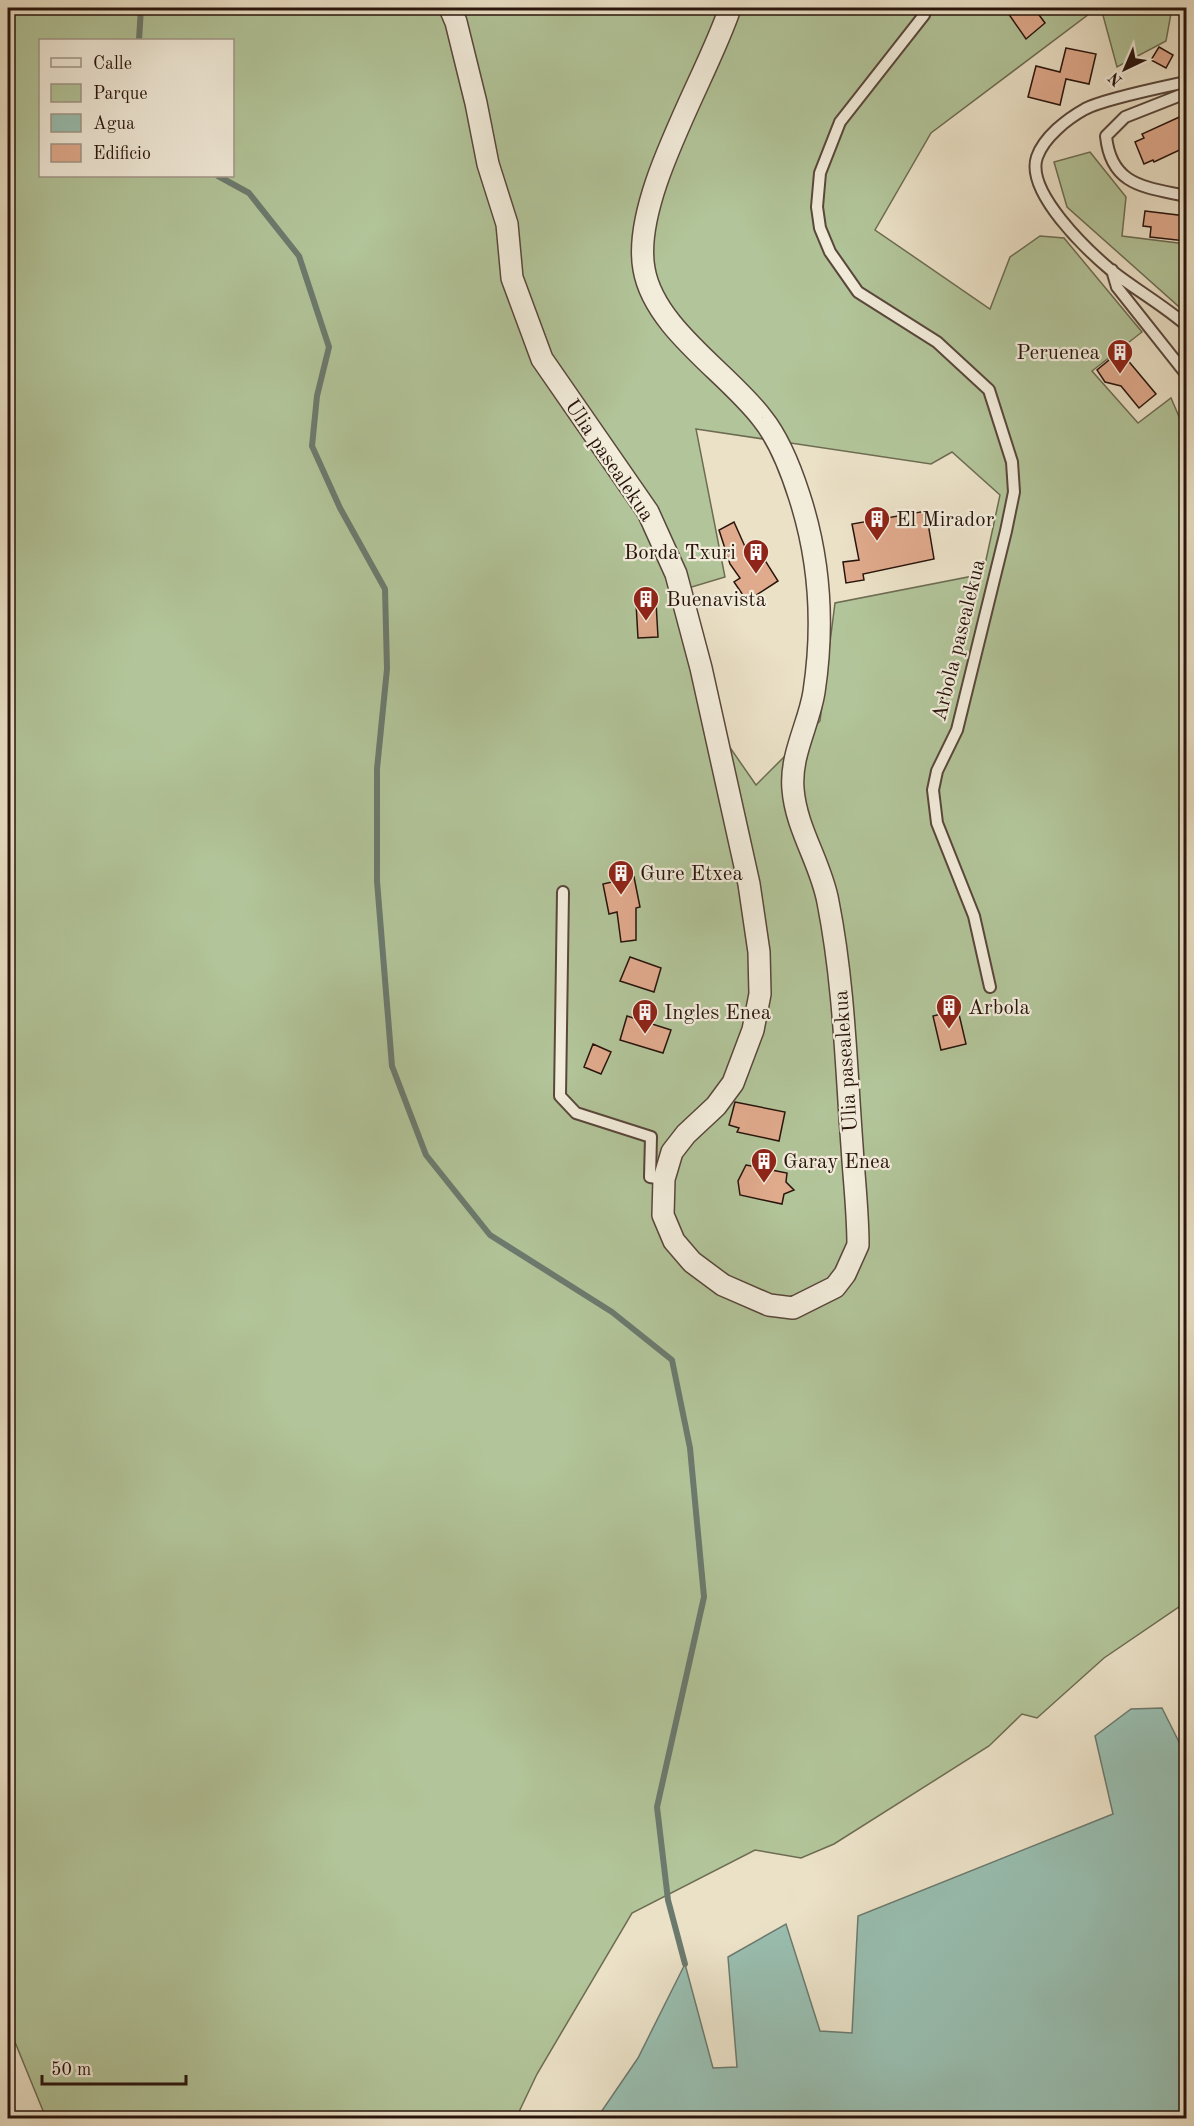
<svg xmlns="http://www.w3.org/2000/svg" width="1194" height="2126" viewBox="0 0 1194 2126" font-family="'Old Standard TT',serif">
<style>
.green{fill:#b2c499;stroke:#6d6c52;stroke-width:1.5;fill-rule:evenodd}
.water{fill:#99beb0;stroke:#6c7a6e;stroke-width:1.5}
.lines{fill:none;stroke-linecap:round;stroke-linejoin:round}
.stream{stroke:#6c7a6e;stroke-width:6}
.building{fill:#e0aa8d;stroke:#28140c;stroke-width:1.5}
.service-casing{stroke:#59473b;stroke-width:14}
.minor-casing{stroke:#59473b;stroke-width:24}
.service{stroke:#f2ecdb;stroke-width:10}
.minor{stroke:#f2ecdb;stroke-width:21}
.labels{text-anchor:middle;stroke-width:4.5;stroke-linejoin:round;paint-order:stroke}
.poi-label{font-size:21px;fill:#28140c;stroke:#f2ecdb;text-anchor:start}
.street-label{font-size:21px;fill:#28140c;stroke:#f2ecdb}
</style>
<rect width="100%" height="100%" fill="#ebe1c7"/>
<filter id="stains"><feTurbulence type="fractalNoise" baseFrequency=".00333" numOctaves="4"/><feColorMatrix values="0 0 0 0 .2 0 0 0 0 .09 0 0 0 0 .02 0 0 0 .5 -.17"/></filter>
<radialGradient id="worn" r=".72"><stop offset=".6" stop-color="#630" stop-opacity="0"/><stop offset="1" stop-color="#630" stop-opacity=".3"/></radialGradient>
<!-- green -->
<path class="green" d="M8,8H1097L931,133L875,230L990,309L1010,257L1040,236L1064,238L1142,332L1092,371L1138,423L1171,398L1186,433V1602L1104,1658L1037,1718L1022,1714L989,1746L834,1844L801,1858L755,1850L632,1913L537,2074L516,2118H46L8,2025ZM40,40H232V176H40ZM696,429L931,464L952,452L1000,495L983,574L835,603L820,721L756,785L722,736L675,592L725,577Z
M1101,8H1172L1166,41L1117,67Z
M1090,152L1126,197L1122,236L1186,244V313L1067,207L1054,162Z"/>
<!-- water -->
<path class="water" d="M1162,1708L1186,1756V2118H597L638,2058L685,1964L713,2068L737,2067L728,1957L786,1924L820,2031L852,2033L858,1916L1113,1814L1095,1736L1131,1709Z"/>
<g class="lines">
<!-- stream -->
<path class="stream" d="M139,40L141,8
M218,176L249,193L299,256L329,347L317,396L312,446L340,508L385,589L387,669L377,769V881L392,1066L426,1155L490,1235L612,1312L672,1360L690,1448L704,1597L657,1807L668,1900L685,1964"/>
</g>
<!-- building -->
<path class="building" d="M1016,8H1034L1045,23L1026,39L1008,13Z
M1159,47L1173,55L1166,68L1151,60Z
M1066,48L1096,54L1089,84L1066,79L1060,105L1028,97L1036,66L1060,72Z
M1186,114V147L1154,162L1153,160L1144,164L1135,142L1144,138L1142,134Z
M1145,211L1186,216V241L1150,237L1151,227L1143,226Z
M1120,351L1156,394L1139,408L1121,386L1105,382L1097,370Z
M926,511L934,559L863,574L864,580L846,583L843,562L859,560L852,524Z
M734,522L751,560L761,554L778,581L747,601L734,582L740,578L730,564L719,530Z
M656,602L658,637L638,638L636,603Z
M634,877L640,907L636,908V940L621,942L617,912L609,914L603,884Z
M630,957L661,968L654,992L620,981Z
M958,1010L966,1044L941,1050L933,1016Z
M627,1016L671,1030L663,1053L620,1040Z
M593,1044L611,1052L601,1074L584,1067Z
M735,1102L785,1112L779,1141L737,1132L739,1128L729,1125Z
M746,1165L787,1173L786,1182L794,1190L784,1194L782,1204L740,1195L738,1181Z"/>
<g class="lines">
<!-- service casing -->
<g class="service-casing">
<path id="service" d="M926,8L924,15L840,122L820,173L817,207L820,228L830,252L858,292L937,342L989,390L1012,462L1014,492L1006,531L957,730L937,771L933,790L937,823L974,916L990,987
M1186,82C1163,87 1104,99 1085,109C1067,119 1044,137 1037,157C1025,192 1088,251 1112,271C1136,290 1163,305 1186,325
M1186,93L1125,117L1106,136C1111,186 1145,187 1186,196
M1112,270L1117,287L1186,374
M563,892L560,1096L576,1113L651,1137L650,1177L664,1179"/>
</g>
<!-- minor casing -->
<g class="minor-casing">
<path id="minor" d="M450,8L456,22L476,103L488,164L507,224L512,278L542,359L648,512L676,574L701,668L749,884L759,952L760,994L753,1030L733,1083L716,1106L686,1134L672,1152L664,1179L663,1215L674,1241L692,1262L723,1285L769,1305L793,1308L835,1287L845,1274L858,1245C858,1212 854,1179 852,1146C846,1064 844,983 828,902C821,863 796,829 793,789C790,755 809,724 814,692C824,626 820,559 799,495C791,470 779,439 762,418C727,372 654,328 644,269C631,198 707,78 730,8"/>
</g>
<!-- service -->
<use href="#service" class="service"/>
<!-- minor -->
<use href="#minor" class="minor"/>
</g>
<!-- icons -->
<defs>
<g id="building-pin" transform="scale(1.35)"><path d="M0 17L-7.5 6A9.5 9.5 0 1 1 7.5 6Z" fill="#8f2418" stroke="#f2ecdb"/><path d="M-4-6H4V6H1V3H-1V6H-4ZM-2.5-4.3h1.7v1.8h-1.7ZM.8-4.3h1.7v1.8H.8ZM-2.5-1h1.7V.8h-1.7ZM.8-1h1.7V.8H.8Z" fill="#fff"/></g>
</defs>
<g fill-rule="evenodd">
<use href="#building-pin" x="1120" y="352"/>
<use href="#building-pin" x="877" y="519"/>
<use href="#building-pin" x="756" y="552"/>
<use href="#building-pin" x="646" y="599"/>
<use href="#building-pin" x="621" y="873"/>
<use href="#building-pin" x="949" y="1007"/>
<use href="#building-pin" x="645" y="1012"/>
<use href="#building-pin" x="764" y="1161"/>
</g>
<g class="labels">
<!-- poi labels -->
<g class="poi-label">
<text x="1100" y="359" text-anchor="end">Peruenea</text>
<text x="896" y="526">El Mirador</text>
<text x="736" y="559" text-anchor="end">Borda Txuri</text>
<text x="666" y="606">Buenavista</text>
<text x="640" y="880">Gure Etxea</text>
<text x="968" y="1014">Arbola</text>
<text x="664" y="1019">Ingles Enea</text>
<text x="783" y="1168">Garay Enea</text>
</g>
<!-- street labels -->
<g class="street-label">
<text transform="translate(610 460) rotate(56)" y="7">Ulia pasealekua</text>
<text transform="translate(958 640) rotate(-76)" y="7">Arbola pasealekua</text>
<text transform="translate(845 1061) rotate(-94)" y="7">Ulia pasealekua</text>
</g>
</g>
<!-- margin -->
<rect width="1194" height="2126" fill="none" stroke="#ebe1c7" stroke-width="30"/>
<rect x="9" y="9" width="1176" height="2108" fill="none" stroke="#28140c" stroke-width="3"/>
<rect x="15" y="15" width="1164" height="2096" fill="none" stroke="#28140c" stroke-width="1.5"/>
<!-- legend -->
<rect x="39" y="39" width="195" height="138" fill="#f2ecdb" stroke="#a19688" stroke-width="1.5"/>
<rect x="51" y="58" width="30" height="9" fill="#f2ecdb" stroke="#a19688" stroke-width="1.5"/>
<text x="93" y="69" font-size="18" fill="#28140c">Calle</text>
<rect x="51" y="84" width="30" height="18" fill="#b2c499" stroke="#a19688" stroke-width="1.5"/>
<text x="93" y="99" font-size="18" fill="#28140c">Parque</text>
<rect x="51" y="114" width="30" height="18" fill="#99beb0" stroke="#a19688" stroke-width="1.5"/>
<text x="93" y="129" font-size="18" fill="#28140c">Agua</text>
<rect x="51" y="144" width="30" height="18" fill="#e0aa8d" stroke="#a19688" stroke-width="1.5"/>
<text x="93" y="159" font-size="18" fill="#28140c">Edificio</text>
<!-- north arrow -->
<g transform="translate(1125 69) rotate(224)" stroke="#f2ecdb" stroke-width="4.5" paint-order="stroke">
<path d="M0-4.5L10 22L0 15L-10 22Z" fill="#28140c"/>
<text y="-9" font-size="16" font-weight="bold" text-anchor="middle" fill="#28140c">N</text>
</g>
<!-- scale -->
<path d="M42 2075v9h144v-9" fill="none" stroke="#28140c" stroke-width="3"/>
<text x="51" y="2075" font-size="18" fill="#28140c" stroke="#f2ecdb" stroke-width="4.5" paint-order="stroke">50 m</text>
<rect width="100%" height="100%" filter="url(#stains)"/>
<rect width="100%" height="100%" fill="url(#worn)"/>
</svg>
